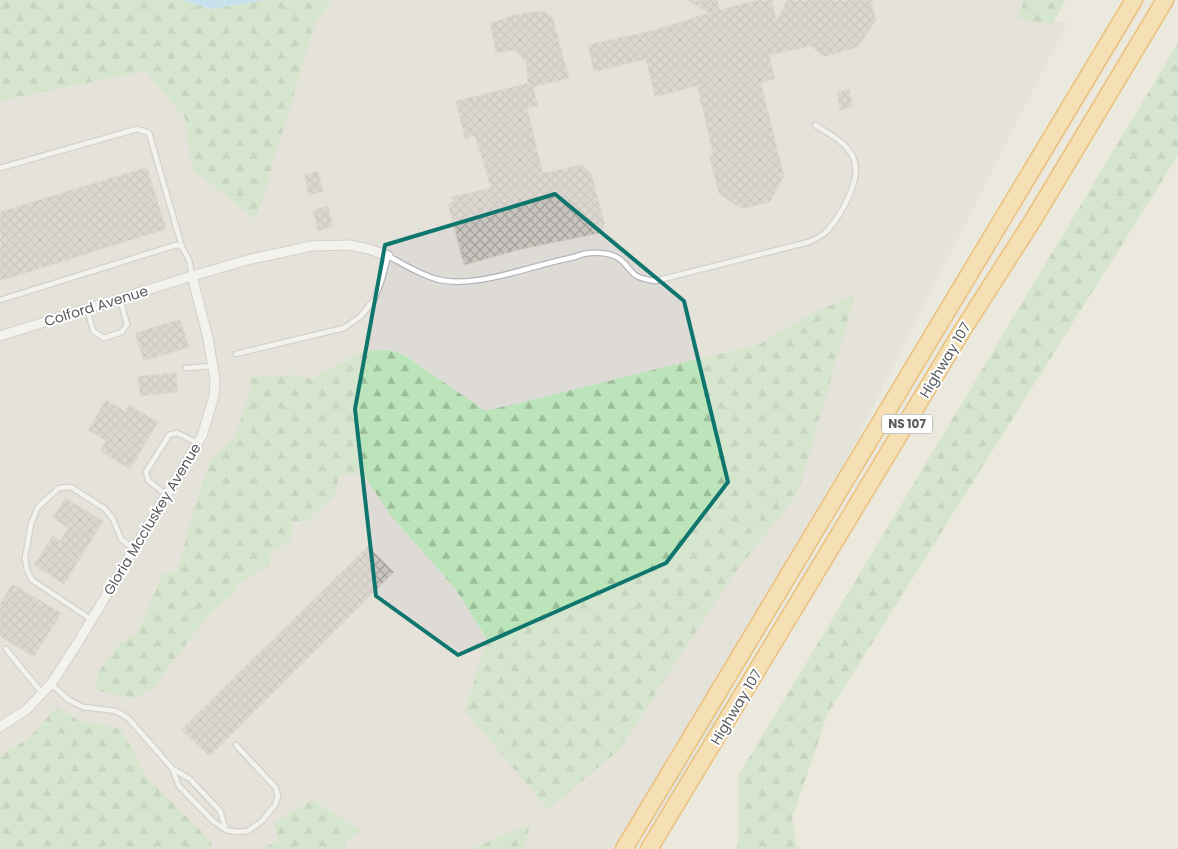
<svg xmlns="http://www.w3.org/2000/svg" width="1178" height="849" viewBox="0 0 1178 849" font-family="Poppins,sans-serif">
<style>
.industrial{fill:#dedbd6}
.forest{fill:url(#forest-firs)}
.water{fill:#9bdaff}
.building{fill:url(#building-cross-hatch);stroke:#d0c9bd}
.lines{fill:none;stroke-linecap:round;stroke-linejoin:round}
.lane-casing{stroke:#b2b6ba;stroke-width:7}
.street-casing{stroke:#b2b6ba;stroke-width:11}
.highway-casing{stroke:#ea9100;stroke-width:19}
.lane{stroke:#fff;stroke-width:4.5}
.street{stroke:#fff;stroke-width:9}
.highway{stroke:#fed782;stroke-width:16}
.marked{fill:none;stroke:#0f766e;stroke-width:4;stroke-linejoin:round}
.labels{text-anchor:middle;stroke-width:4;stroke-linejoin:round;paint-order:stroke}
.shield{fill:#fff;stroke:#8a8d90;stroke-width:1}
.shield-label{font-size:12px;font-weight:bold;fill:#585c60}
.street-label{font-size:14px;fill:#585c60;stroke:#fff}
</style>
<defs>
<pattern id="forest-firs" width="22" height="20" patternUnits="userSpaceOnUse" patternTransform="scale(1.25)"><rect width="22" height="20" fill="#bce4ba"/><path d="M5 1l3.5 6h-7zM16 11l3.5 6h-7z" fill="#9cbc9b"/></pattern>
<pattern id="building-cross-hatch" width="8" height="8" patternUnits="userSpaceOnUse" patternTransform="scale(1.25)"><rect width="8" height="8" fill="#c8c4be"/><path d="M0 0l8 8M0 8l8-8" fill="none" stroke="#a5a29e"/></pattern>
</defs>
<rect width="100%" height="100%" fill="#ebe8de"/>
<!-- industrial -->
<path class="industrial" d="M332,0H1024L1017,19L1067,22L698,755L634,849H524L530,824L470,849H345L347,840L361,831L274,822L278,841L259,849H209L212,842L143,774L130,745L119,728L79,721L57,707L26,740L0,756V101L145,71L185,118L192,169L315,24Z"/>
<!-- forest -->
<path class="forest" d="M0,0H181L212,9L265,0H332L315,24L256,219L192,169L185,118L145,71L0,101Z
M1024,0H1066L1052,24L1017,19Z
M1178,43V155L828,713L792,818L797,849H736L738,843L739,775Z
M855,295L798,493L731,578L619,750L548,809L465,711L487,639L454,587L392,517L363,474L339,475L335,495L306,522L293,521L290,541L271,553L269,565L236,586L232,595L208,615L152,689L133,699L96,690L98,673L119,644L137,634L163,573L177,572L201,486L211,460L235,437L251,389L250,377L293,375L312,379L362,351L391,350L406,356L485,411L760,344L813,313Z
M57,707L79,721L119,728L130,745L144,774L212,842L209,849H0V756L26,740Z
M313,800L361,831L347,840L345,849H259L278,841L274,823Z
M530,824L524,849H470Z"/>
<!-- water -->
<path class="water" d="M181,0H265L212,9Z"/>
<!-- building -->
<path class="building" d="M688,0H717L719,10L757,0H772L776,19L788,0H871L876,20L858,47L824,57L811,46L769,55L775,79L761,83L784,176L770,202L742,209L719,194L709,154L713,153L697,86L655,97L646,59L594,72L588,45L655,30L708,13Z
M544,11L553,18L569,78L533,87L538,106L527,108L543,173L581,165L591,173L605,224L600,233L522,249L464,265L448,204L453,202L451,197L491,188L475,136L465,139L456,101L528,83L526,62L515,50L496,53L490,23L517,14Z
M849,89L853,107L840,110L837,92Z
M147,167L166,229L0,281V212Z
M318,171L323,191L309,195L304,175Z
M328,206L333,227L318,231L313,210Z
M180,319L189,347L144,361L135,333Z
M176,373L178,392L140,396L138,376Z
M106,400L125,411L129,405L158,422L130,469L100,451L106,441L88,430Z
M65,498L103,521L64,584L34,565L53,536L60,541L68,528L53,518Z
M368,546L394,572L210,756L181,730Z
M12,584L61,613L34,657L0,636V604Z"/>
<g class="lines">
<!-- lane casing -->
<g class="lane-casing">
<path id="lane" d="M0,168L137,129L149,133L182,247
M0,300L176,245L182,247L189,260L192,276
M87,308L93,331L104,338L122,332L127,324L120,299
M236,354L344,328L360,317L374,300L382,279L388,256C403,264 419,274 436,279C475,290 535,264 575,257C588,251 610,251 621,260C627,265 630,271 635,275C641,279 648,280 655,281L809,242C816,239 823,235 828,230C842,213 863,178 853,157C846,142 828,133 815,125
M186,368L212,366
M166,495L148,480L146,472L169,435L177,433L198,443
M92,620L32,580L27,570L25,558L31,524L38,507L59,488L71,487L105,509L113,519L121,539L134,549
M6,649L42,693
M51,684L69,700L83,707L116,711L128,718L172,768L179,786L213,821L226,830L237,832L248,831L262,821L275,805L278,796L276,788L236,745
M173,769L190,779L220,811L226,830"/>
</g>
<!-- street casing -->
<g class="street-casing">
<path id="street" d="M0,336L192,276L251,259L289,251L311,246L349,245L369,249L388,256
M0,727L26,710L51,684L77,644L202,436L214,396L215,380L208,338L192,276"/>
</g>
<!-- highway casing -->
<g class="highway-casing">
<path id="highway" d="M624,849L1134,0
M649,849L962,331L1033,220L1165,0"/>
</g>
<!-- lane -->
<use href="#lane" class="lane"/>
<!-- street -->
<use href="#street" class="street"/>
<!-- highway -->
<use href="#highway" class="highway"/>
</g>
<!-- marked area -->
<path d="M0 0H1178V849H0ZM555,194L684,301L728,482L666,563L458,655L376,596L355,409L385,245Z" fill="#ebe8de" fill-opacity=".55" fill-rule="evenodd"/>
<path class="marked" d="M555,194L684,301L728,482L666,563L458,655L376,596L355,409L385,245Z"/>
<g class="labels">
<!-- shield labels -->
<rect class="shield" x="882" y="414.5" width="50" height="19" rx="4"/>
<g class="shield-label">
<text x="907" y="428">NS 107</text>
</g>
<!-- street labels -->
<g class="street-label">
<text transform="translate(96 306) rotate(-17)" y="5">Colford Avenue</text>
<text transform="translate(945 360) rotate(-59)" y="5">Highway 107</text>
<text transform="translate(152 519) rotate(-59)" y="5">Gloria Mccluskey Avenue</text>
<text transform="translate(736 707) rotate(-59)" y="5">Highway 107</text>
</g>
</g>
</svg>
